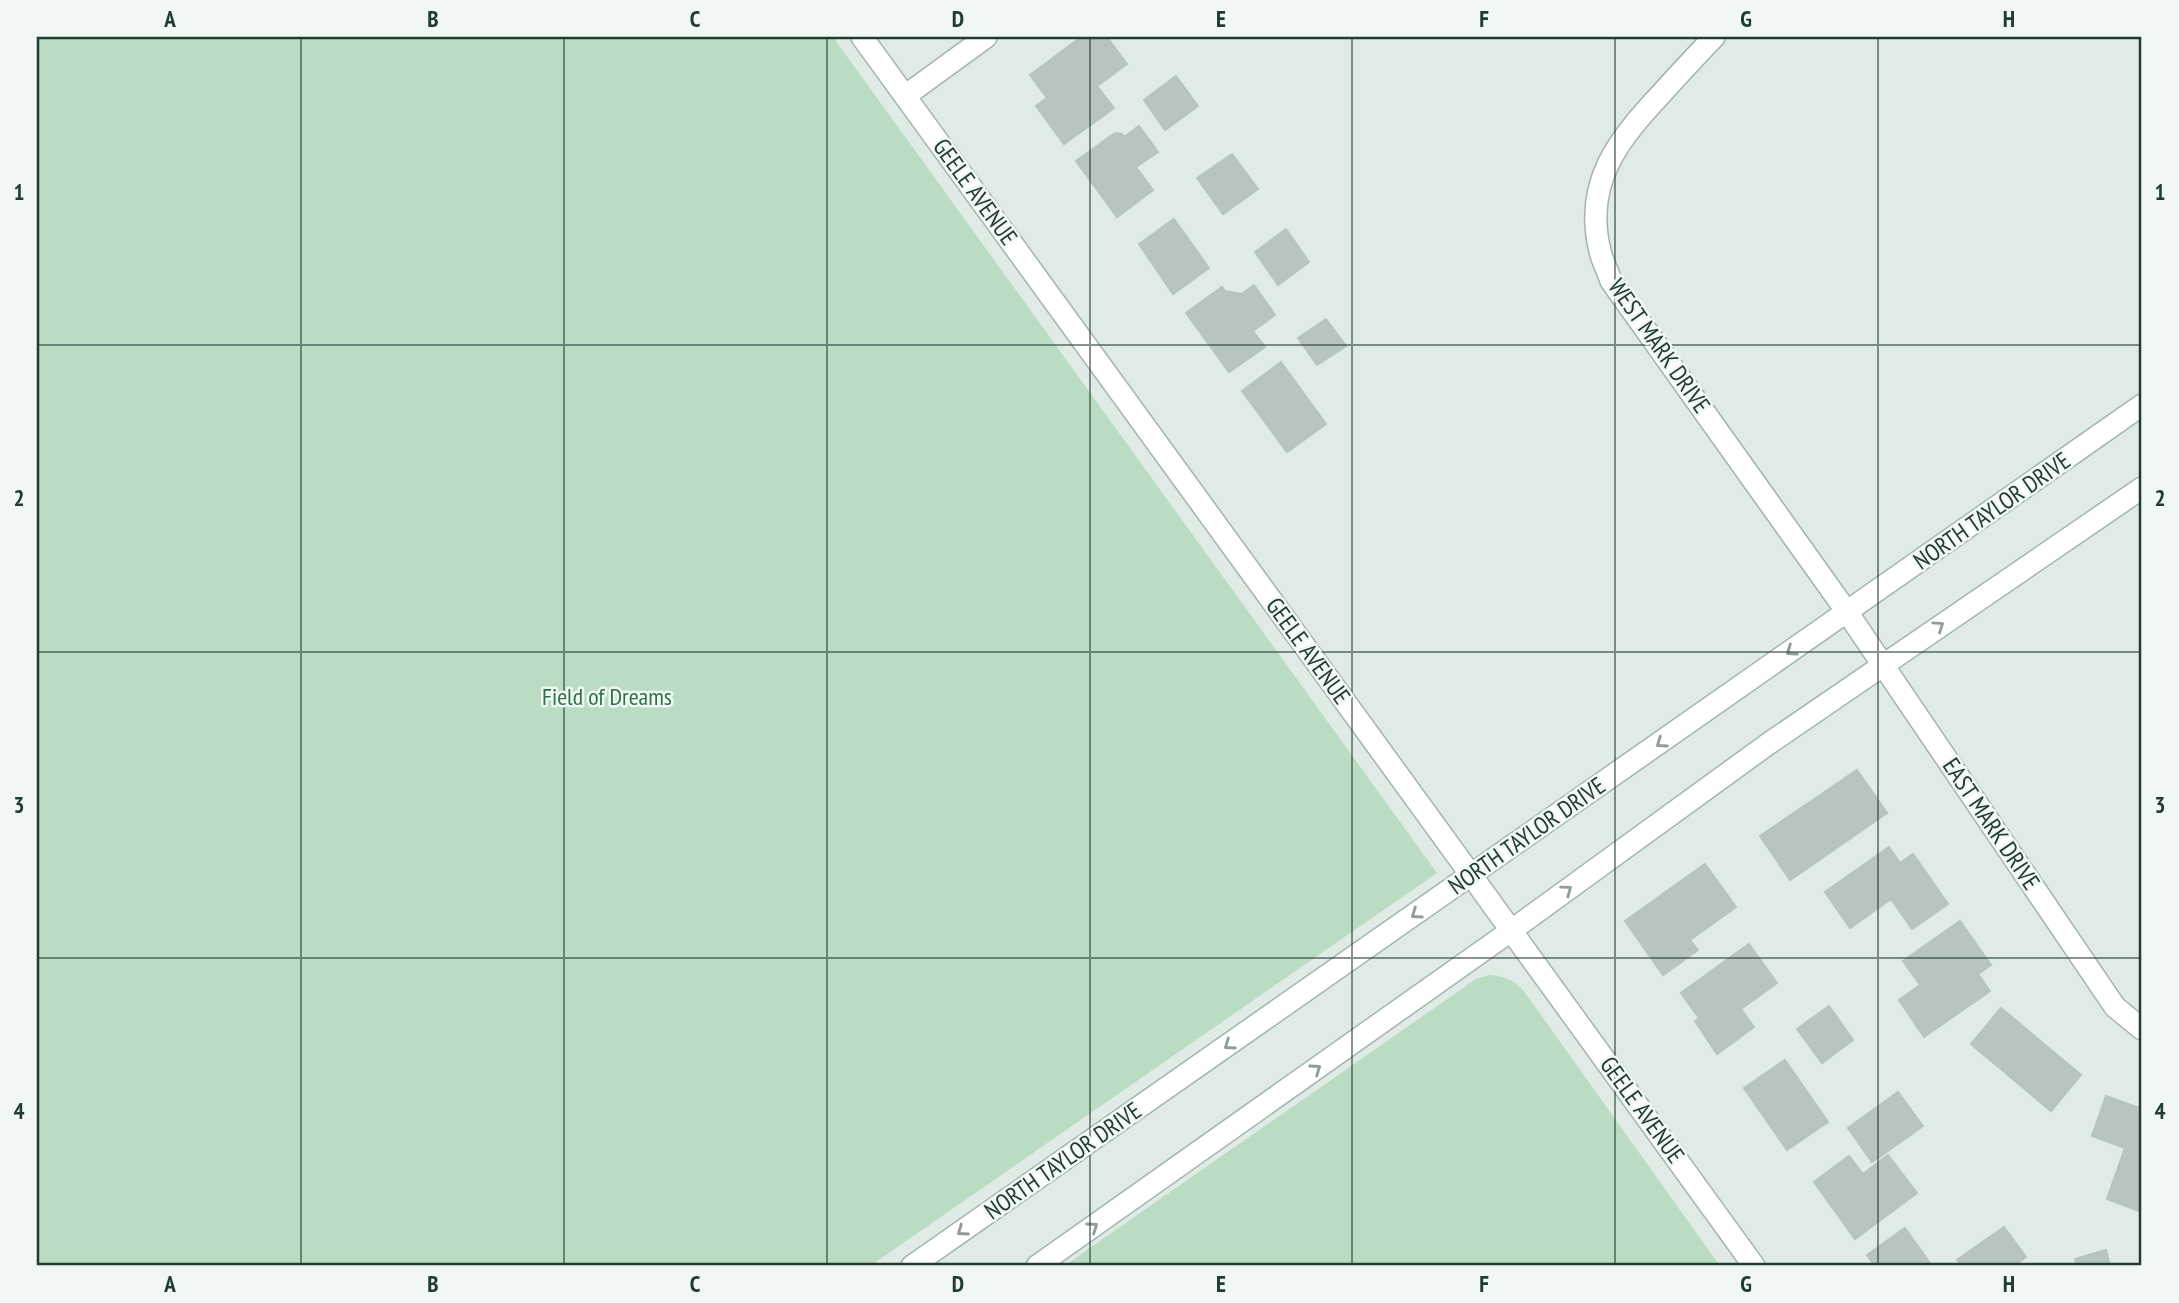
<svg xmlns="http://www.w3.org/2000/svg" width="2179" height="1303" viewBox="0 0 2179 1303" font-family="'PT Sans Narrow',sans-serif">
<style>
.green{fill:#badcc2}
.building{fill:#b6c6bf;stroke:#b4c5bd;stroke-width:2}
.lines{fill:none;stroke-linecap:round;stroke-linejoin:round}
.minor-casing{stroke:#a4b3ad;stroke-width:24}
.tertiary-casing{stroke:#a4b3ad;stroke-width:24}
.secondary-casing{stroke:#a0b7ae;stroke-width:24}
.minor{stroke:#fff;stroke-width:21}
.tertiary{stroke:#fff;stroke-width:21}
.secondary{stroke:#fff;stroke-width:21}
.oneway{stroke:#909d99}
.grid{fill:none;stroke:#223b33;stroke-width:2;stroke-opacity:0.55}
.labels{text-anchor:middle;stroke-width:5;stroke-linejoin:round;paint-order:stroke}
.street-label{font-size:24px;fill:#223b33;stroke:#f1f8f4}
.park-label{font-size:24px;fill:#2d7144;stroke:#f1f8f4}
.neatline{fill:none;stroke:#223b33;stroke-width:2.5}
.grid-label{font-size:23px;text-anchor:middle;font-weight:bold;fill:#223b33}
</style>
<rect width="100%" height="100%" fill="#e1ebe6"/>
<!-- green -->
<path class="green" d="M37,37H833L1437,873L870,1266H37Z
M1489,975C1504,976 1513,980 1523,990L1720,1266H1064L1476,979Z"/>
<!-- building -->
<path class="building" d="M1081,37H1107L1127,64L1097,86L1114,108L1064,144L1036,106L1047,98L1030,75Z
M1176,76L1198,106L1165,130L1144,100Z
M1139,126L1158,152L1136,167L1153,190L1117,217L1076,161L1115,133L1122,134L1124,137Z
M1232,154L1258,189L1223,214L1197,178Z
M1174,219L1209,268L1173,294L1139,244Z
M1286,229L1309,262L1278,285L1255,252Z
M1254,285L1275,315L1253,331L1265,347L1229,372L1186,313L1222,287L1225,291L1242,294Z
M1326,319L1346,346L1317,365L1298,338Z
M1281,362L1326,424L1287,452L1242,391Z
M1857,770L1887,813L1790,880L1760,836Z
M1889,847L1900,863L1913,854L1948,904L1912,929L1891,899L1850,928L1825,892Z
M1705,864L1736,907L1690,940L1698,950L1663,975L1625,921Z
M1960,921L1991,965L1978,974L1990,991L1924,1037L1899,1000L1920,985L1903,961Z
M1749,944L1777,983L1741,1009L1754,1027L1717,1054L1695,1021L1699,1018L1681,993Z
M1829,1006L1853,1040L1822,1063L1797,1029Z
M2001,1008L2081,1075L2051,1111L1971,1044Z
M1785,1060L1828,1122L1787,1150L1744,1088Z
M1898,1092L1923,1126L1872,1162L1848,1128Z
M2106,1096L2142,1109V1212L2107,1199L2125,1148L2092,1136Z
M1888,1155L1917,1193L1855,1239L1814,1182L1849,1156L1863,1174Z
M2004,1227L2026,1257L2013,1266H1962L1957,1260Z
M1905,1228L1932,1266H1875L1867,1255Z
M2106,1250L2110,1266H2077L2075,1259Z"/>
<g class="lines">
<!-- minor casing -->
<g class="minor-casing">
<path id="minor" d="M862,37L1471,875
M1714,37C1697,55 1679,74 1662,93C1619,139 1583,182 1600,251C1602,261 1608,271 1611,281L1847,612L2115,1007L2142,1029
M905,96L986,37"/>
</g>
<!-- tertiary casing -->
<g class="tertiary-casing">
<path id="tertiary" d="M1471,875L1754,1266"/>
</g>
<!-- secondary casing -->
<g class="secondary-casing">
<path id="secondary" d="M912,1266L2142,405
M1037,1266L1512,930L1768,744L2142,488"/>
</g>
<!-- minor -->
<use href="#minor" class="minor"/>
<!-- tertiary -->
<use href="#tertiary" class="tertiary"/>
<!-- secondary -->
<use href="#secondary" class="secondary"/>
</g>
<!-- one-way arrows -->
<defs><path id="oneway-chevron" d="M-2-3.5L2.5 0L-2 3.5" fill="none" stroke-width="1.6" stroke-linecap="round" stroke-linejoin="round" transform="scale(1.75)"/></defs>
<g class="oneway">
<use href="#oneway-chevron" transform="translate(1939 626) rotate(-34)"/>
<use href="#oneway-chevron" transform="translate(1791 651) rotate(145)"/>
<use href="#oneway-chevron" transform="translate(1661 743) rotate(145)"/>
<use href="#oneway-chevron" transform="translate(1567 890) rotate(-36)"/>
<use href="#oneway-chevron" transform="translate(1416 914) rotate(145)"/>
<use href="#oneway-chevron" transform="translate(1229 1045) rotate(145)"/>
<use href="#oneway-chevron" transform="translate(1316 1069) rotate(-35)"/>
<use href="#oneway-chevron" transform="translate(1093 1227) rotate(-35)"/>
<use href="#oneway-chevron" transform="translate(962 1231) rotate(145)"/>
</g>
<!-- grid -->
<path class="grid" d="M301,37V1266M564,37V1266M827,37V1266M1090,37V1266M1352,37V1266M1615,37V1266M1878,37V1266M37,345H2142M37,652H2142M37,958H2142"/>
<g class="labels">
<!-- street labels -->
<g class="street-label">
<text transform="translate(975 192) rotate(54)" y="8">GEELE AVENUE</text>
<text transform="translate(1659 346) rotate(55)" y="8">WEST MARK DRIVE</text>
<text transform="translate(1992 511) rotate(-35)" y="8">NORTH TAYLOR DRIVE</text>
<text transform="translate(1308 651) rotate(54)" y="8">GEELE AVENUE</text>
<text transform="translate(1991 824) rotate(56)" y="8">EAST MARK DRIVE</text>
<text transform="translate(1527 836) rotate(-35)" y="8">NORTH TAYLOR DRIVE</text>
<text transform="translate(1642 1110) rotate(54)" y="8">GEELE AVENUE</text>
<text transform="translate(1063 1161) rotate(-35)" y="8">NORTH TAYLOR DRIVE</text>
</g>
<!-- park labels -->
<g class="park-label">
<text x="607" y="705">Field of Dreams</text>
</g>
</g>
<!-- border -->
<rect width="2179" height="1303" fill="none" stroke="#f1f8f4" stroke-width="77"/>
<rect x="38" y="38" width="2102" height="1226" class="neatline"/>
<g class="grid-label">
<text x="170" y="27">A</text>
<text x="433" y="27">B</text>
<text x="695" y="27">C</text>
<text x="958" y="27">D</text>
<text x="1221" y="27">E</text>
<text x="1484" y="27">F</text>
<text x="1746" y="27">G</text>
<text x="2009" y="27">H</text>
<text x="19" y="200">1</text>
<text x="2160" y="200">1</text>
<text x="19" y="506">2</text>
<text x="2160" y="506">2</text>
<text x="19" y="813">3</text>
<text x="2160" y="813">3</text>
<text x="19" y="1119">4</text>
<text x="2160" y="1119">4</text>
<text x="170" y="1292">A</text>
<text x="433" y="1292">B</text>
<text x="695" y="1292">C</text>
<text x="958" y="1292">D</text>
<text x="1221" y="1292">E</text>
<text x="1484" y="1292">F</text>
<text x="1746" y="1292">G</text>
<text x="2009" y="1292">H</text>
</g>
</svg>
